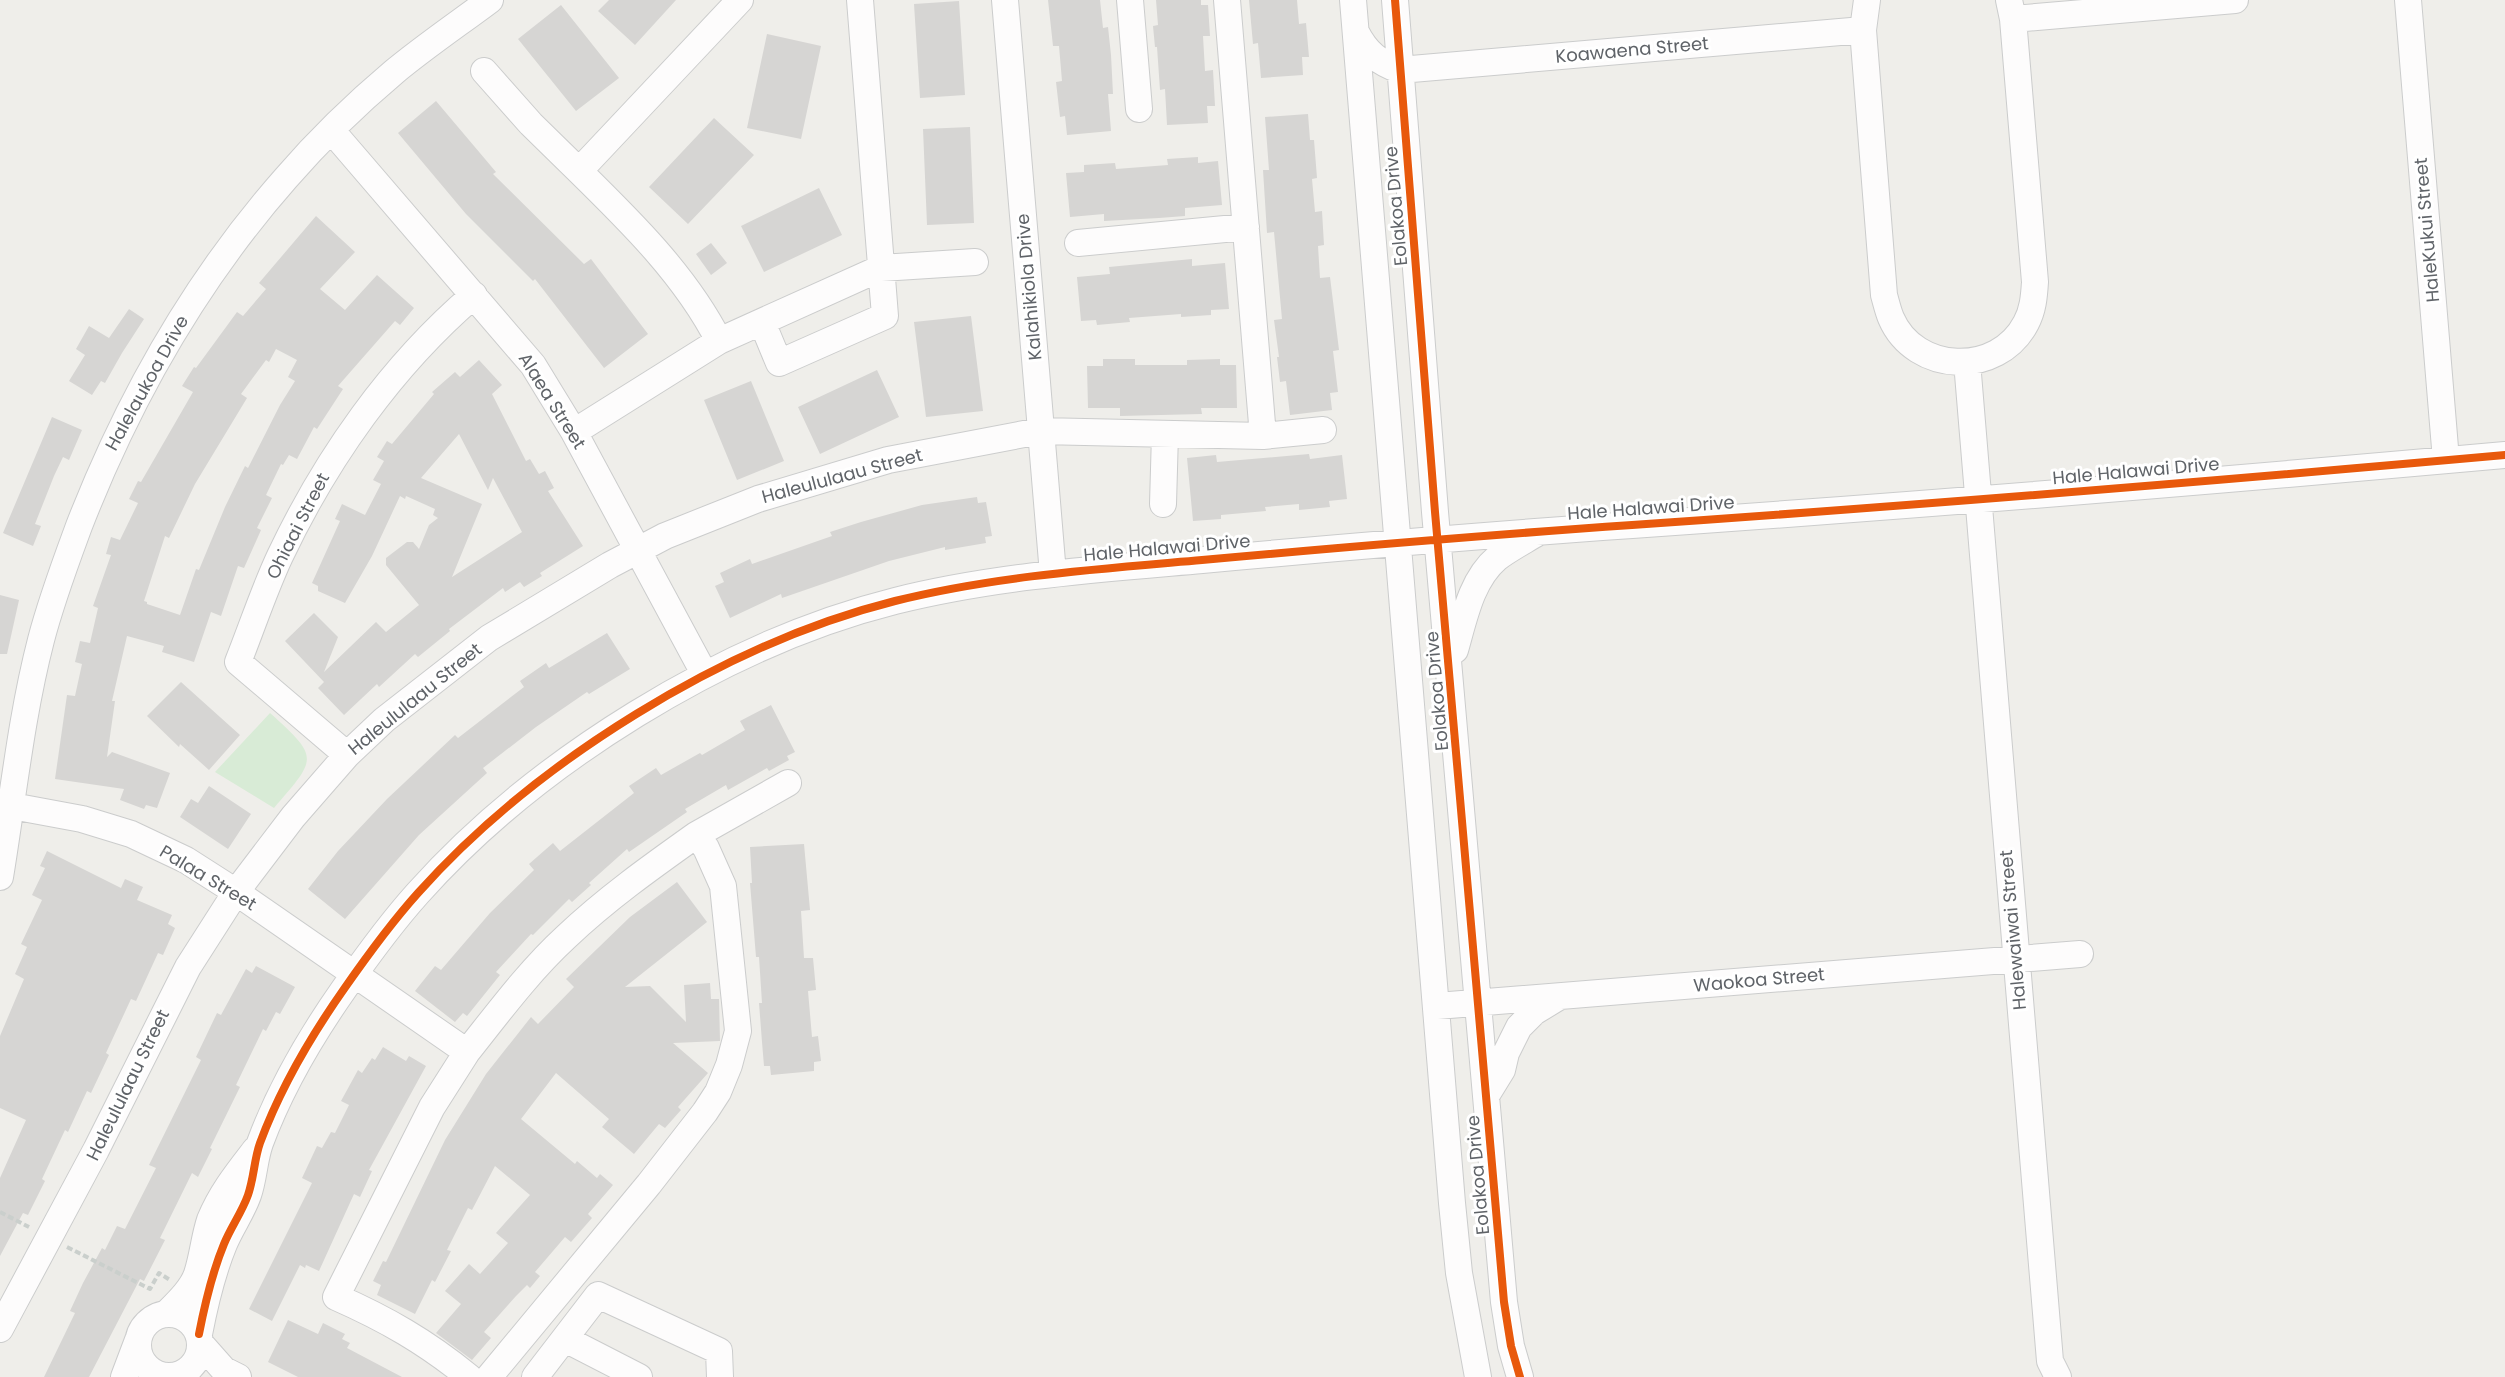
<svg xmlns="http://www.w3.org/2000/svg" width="2505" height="1377" viewBox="0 0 2505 1377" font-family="Poppins,sans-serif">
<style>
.green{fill:#d8ebd6}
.building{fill:#d6d5d3;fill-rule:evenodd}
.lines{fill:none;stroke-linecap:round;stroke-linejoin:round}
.minor-casing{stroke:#cbcccc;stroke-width:28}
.path{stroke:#cacfcc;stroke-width:4;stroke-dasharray:6 3;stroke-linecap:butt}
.minor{stroke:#fdfcfc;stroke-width:26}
.cycleway-casing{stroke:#fff;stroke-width:11}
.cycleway{stroke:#e8590c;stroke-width:8}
.labels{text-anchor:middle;stroke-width:6;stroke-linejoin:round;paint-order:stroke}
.street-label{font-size:18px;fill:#5f6368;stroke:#fff}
</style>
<rect width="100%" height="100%" fill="#efeeea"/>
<!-- green -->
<path class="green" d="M270,713C320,758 317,758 274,808L215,772Z"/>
<!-- building -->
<path class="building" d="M609,0H676L635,45L598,11Z
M1048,0H1100L1103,28L1108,27L1111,55L1113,94H1108L1111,131L1067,135L1065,116L1060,117L1056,82L1062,81L1059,46H1053Z
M1156,0H1201V5H1208L1210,36H1203L1205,71L1213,70L1215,106H1207L1208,123L1167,125L1165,89L1160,90L1157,47H1155L1153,26L1158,25Z
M1249,0H1297L1299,24L1306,23L1309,57H1302L1303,75L1261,78L1258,43L1253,44Z
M959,1L965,95L920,98L914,4Z
M561,5L619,78L576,111L518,39Z
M767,34L821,46L801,139L747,128Z
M436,101L496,172L493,174L584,264L591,259L648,334L604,368L535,279L533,281L466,214L398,133Z
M1308,114L1310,140H1314L1317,178L1312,179L1315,212L1322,211L1324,245L1318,246L1320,278L1330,277L1339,350L1333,351L1338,392L1330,393L1332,410L1290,415L1286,381L1280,382L1277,357H1279L1274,320L1282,319L1274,232L1267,233L1263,170H1269L1265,117Z
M714,118L754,155L688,224L649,187Z
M970,127L974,223L927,225L923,129Z
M1198,157V163L1218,161L1222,205L1185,208V216L1159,218L1104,221V214L1070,217L1066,173L1084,172V165L1115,163L1116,169L1168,165L1167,159Z
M819,188L842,235L764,272L741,226Z
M316,216L355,252L320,289L345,310L377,275L414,308L400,325L395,321L338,386L343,389L317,429L314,427L297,459L289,455L283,465L281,464L266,495L272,498L257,528L261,530L244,568L238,566L221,616L211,612L194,662L162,652L164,646L127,636L112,701H115L107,757L112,752L170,773L157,808L146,805L144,809L120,800L124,789L55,779L67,695L75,696L82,664L75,662L80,641L90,643L98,608L93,606L111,555L106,554L111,537L120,540L138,503L129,499L138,481L141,482L193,392L182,386L194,367L196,368L237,312L243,316L266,289L259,283ZM276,349L297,360L288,377L295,381L280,405L248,468L245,466L225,507L199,570L196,569L180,615L147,604V602L144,601L165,536L169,538L195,484L247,398L241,394L266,360L269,362Z
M711,243L727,263L711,275L696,254Z
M1192,259V266L1225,263L1229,309L1211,310V315L1181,317V314L1129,318L1130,322L1097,325L1096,320L1081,321L1077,277L1110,274L1109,267Z
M129,309L144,319L122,353L105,383L101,381L92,395L69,381L85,355L76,349L89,326L109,338Z
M971,316L983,411L926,417L914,322Z
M1103,359H1135V365H1187V360L1220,359V365H1236L1237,408H1201L1202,414L1120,416V408H1088L1087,366H1103Z
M479,360L502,385L492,394L526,461L530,459L539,474L545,471L554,488L548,491L583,546L540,573L542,576L524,587L520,582L505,592L503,588L449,629L450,631L418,657L415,654L379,687L377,684L344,715L318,688L324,682L285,641L314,613L338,637L324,672L376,622L386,632L419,605L386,565V558L407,542H413L419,549L429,525L438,518L433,515L435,509L406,496L405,499L400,496L372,556L345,603L318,591V586L312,583L340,521L335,519L342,504L365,515L381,484L373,480L384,461L377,457L387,441L392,444L434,394L432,392L455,372L460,377ZM459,434L488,490L493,478L522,532L452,577L482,504L421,478Z
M877,370L899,417L820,454L798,407Z
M751,381L784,461L737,480L704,400Z
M52,417L82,430L69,460L63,457L54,476L35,524L41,526L33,546L3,533Z
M1309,454L1310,459L1342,455L1347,499L1329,501L1330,507L1299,510V504L1265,507L1266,511L1221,515V519L1193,521L1187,458L1216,455L1217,462Z
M977,497L978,503L986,502L992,536L985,537L986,543L945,550V547L889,561L782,598L781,594L730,618L715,586L724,582L720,573L750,559L752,564L832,536L830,532L861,522L922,505Z
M0,595L19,600L7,654H0Z
M607,633L630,669L589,694L587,692L536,727L483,768L487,773L419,835L345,919L308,889L338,851L387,799L455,735L458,738L524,687L520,681L546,663L549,668Z
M181,682L240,735L209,770L180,744L179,747L147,716Z
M771,705L795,752L787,756L789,760L769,771L767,768L728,790L726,785L685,809L687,812L629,852L627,849L589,883L591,885L572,902L569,899L533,935L531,934L496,972L500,975L467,1016L463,1013L455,1022L415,991L435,966L441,970L490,913L534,870L529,864L553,843L560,851L634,793L629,786L656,768L661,775L700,753L702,755L745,730L740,721Z
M209,786L251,814L228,849L180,817L191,799L198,803Z
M804,844L810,910L801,911L804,958H813L816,990L808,991L812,1037L818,1036L821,1061L814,1062V1071L771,1075L770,1066H764L762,1042L759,1003H762L759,957H756L750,883H752L750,847Z
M47,851L121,888L125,879L143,887L137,900L172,915L168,924L175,928L163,955L158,953L136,1001L131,999L106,1053L109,1055L91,1093L87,1091L68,1132L65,1130L42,1179L45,1181L28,1215L23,1213L0,1256V1178L26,1120L0,1108V1036L24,979L15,974L27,947L21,944L42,900L32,895L45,868L40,866Z
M677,882L707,922L625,987L650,986L686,1022L684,985L710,983L711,999H719L720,1041L673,1043L708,1073L678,1107L681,1110L665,1128L659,1124L634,1154L602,1127L609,1119L556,1073L521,1119L575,1164L577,1161L597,1178L600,1174L613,1185L588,1214L592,1218L571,1242L565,1237L535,1272L540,1276L530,1288L527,1285L516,1296L484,1332L491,1338L472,1360L436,1333L461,1304L445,1291L469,1264L480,1274L508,1243L496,1233L530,1195L495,1166L472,1210L468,1208L447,1250L451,1251L435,1282L432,1280L415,1314L377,1295L381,1285L373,1281L383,1261L386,1262L445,1140L486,1074L531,1017L538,1024L574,987L566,979L630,917Z
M256,966L295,987L280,1014L276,1012L266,1031L263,1029L236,1085L240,1087L210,1148L212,1149L198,1177L192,1173L160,1238L165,1240L144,1281L140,1279L89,1377H44L75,1313L70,1311L83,1283L102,1248L105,1250L117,1226L125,1229L156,1168L149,1165L201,1060L196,1057L217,1013L221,1015L246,969L252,973Z
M383,1047L406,1061L409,1056L426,1066L369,1170L372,1171L360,1197L354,1194L319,1271L306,1265L305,1268L300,1265L272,1321L249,1309L312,1183L302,1178L317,1146L322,1148L331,1132L335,1133L349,1105L341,1101L358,1070L362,1073L372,1058L375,1060Z
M288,1320L318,1334L323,1323L345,1334L342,1339L350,1343L347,1348L402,1377H298L268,1362Z"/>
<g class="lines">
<!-- minor casing -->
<g class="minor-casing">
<path id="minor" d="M1005,0L1053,574
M1130,0L1139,109
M1227,0L1263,436
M1353,0L1452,1203L1459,1273L1478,1377
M1395,0L1435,512L1504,1302L1511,1346L1520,1377
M1867,0L1863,30L1884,295C1886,302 1888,311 1891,318C1915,374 1998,377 2026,323C2033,310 2034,297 2035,282L2013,19L2009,0
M2408,0L2446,460
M2013,19L2235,0
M1356,32C1366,52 1379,63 1400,70L1863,30
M484,71L531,124L579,171L740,0
M332,131L533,365L574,432L705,675
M579,171C631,222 686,276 719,341L881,268L975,262
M1078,243L1246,227
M762,322L779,363L885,316L860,0
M1967,362L2050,1361L2058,1377
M574,432L719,341
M1163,504L1165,434
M1455,650C1464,619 1471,580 1497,558C1509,549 1524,541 1537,533
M347,755L238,662C252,627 264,590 280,556C326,459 391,366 474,295
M12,806L82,819L131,834L186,860L236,892L467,1052L432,1107L336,1297C386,1319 426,1342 469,1377
M0,877C13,798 21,717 41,640C51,601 65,564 79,526C128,400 196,280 286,178C318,141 356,104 394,72C424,47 458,24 490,0
M1437,1006L2080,954
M467,1052C498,1013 529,971 566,937C606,899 651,867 696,835
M1486,1096L1502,1070L1506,1053L1519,1027L1534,1012L1557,998
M138 1345a31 31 0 1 1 62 0a31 31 0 1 1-62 0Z
M166,1314C177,1303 192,1289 197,1274C203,1256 204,1238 210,1220C221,1193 238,1172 255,1150
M0,1329L96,1150L188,967L236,892L293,817L347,755L384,720L489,638L610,565L665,536L758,499L888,460L1040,431L1263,436L1323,430
M199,1334C205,1303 212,1273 224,1244C231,1227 242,1212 248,1195C254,1178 254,1160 260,1143C280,1089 311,1036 344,989C367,956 391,923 418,893C535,762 724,644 895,601C995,576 1099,569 1202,560C1345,547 1488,535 1632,525C1923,505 2214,481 2505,455
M565,1339L639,1377
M201,1344L224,1370L238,1377
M124,1377L138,1340
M489,1377L649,1184L705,1112L718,1092L729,1065L738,1031L723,886L706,848L696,835L788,783
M535,1377L598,1295L719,1351L720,1377"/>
</g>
<!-- path -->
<path class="path" d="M0,1212L29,1227
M67,1247L150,1289L159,1273L170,1280"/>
<!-- minor -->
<use href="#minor" class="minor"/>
<!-- cycleway casing -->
<g class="cycleway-casing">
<path id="cycleway" d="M1395,0L1435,512L1504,1302L1511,1346L1520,1377
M199,1334C205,1303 212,1273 224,1244C231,1227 242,1212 248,1195C254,1178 254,1160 260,1143C280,1089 311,1036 344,989C367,956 391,923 418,893C535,762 724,644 895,601C995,576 1099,569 1202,560C1345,547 1488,535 1632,525C1923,505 2214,481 2505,455"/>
</g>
<!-- cycleway -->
<use href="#cycleway" class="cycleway"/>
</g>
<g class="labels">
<!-- street labels -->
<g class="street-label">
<text transform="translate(1632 50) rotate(-5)" y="6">Koawaena Street</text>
<text transform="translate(1396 206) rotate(-95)" y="6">Eolakoa Drive</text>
<text transform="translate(2427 230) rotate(-95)" y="6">HaleKukui Street</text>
<text transform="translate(1029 287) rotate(-95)" y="6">Kalahikiola Drive</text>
<text transform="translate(147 383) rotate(-61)" y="6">Halelaukoa Drive</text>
<text transform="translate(552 401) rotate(58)" y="6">Alaea Street</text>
<text transform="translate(2136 471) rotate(-5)" y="6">Hale Halawai Drive</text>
<text transform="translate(842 476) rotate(-15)" y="6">Haleululaau Street</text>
<text transform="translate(1651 508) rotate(-4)" y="6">Hale Halawai Drive</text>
<text transform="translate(298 526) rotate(-63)" y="6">Ohiaai Street</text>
<text transform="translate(1167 548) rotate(-5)" y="6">Hale Halawai Drive</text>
<text transform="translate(1437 691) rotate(-95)" y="6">Eolakoa Drive</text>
<text transform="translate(415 699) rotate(-39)" y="6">Haleululaau Street</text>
<text transform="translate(208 878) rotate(31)" y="6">Palaa Street</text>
<text transform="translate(2013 930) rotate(-95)" y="6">Halewaiwai Street</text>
<text transform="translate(1759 980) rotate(-5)" y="6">Waokoa Street</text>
<text transform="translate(128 1085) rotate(-64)" y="6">Haleululaau Street</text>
<text transform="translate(1478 1175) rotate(-95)" y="6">Eolakoa Drive</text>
</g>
</g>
</svg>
